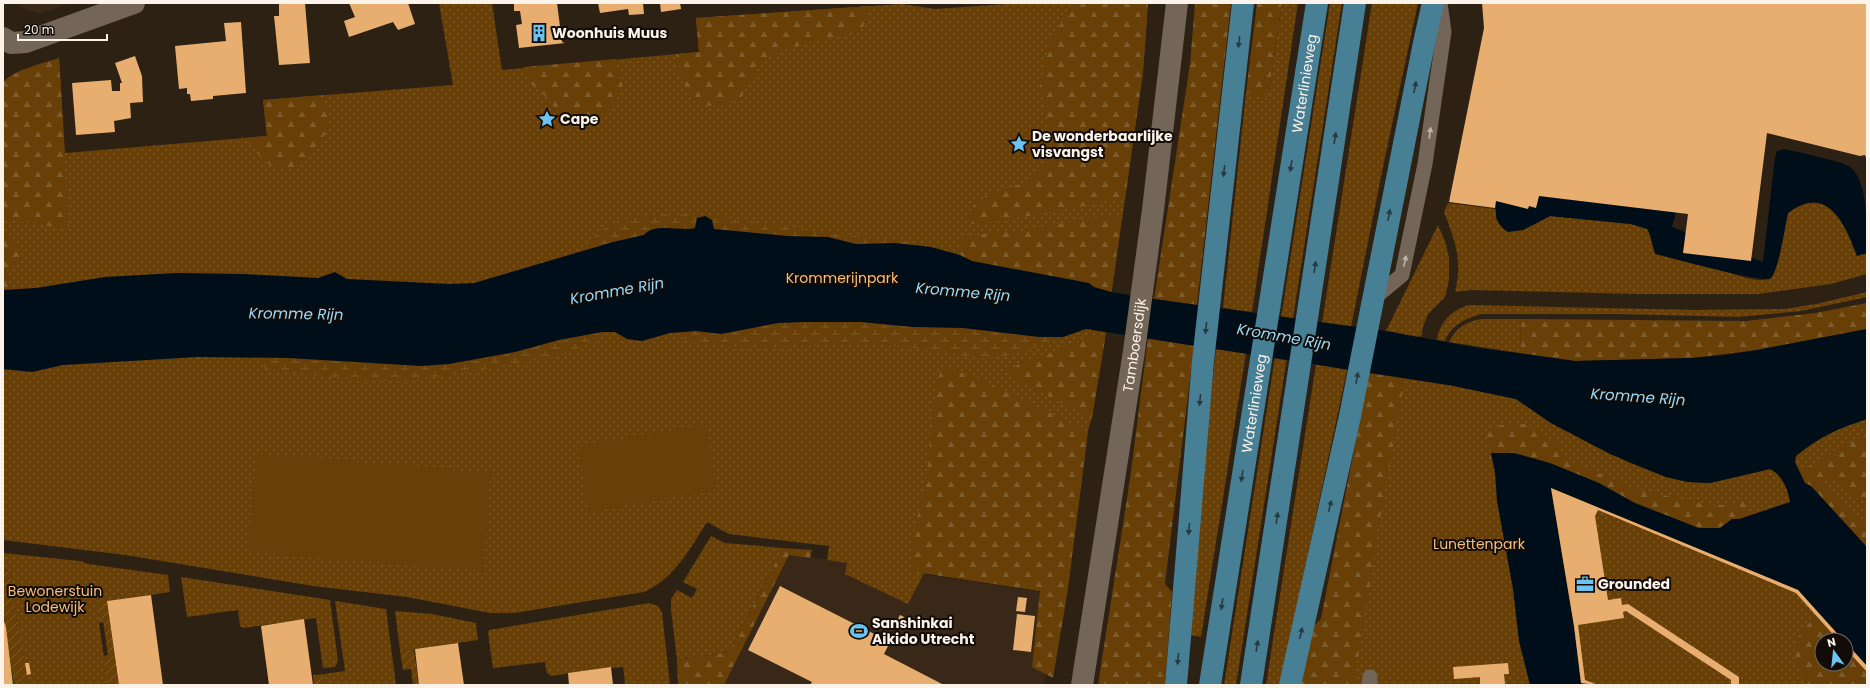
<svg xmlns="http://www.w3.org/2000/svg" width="1870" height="688" viewBox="0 0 1870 688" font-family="Poppins,sans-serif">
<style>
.built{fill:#392817}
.grass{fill:url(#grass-dots);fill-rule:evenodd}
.forest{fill:url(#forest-firs)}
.wetland{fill:url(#wetland-marsh)}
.garden{fill:url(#garden-furrows)}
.pitch{fill:#673f07}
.water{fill:#000e1a}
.building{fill:#e8ae70}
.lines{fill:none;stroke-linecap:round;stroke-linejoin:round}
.service{stroke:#736557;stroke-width:15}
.minor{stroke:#736557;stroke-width:22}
.tertiary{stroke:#736557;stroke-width:22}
.primary{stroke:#477f95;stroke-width:22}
.oneway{fill:#273a40}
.oneway2{fill:#beb3a8}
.labels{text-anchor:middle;stroke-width:4;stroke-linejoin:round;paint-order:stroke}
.poi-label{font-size:14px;font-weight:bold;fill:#fcf3eb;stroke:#110c07;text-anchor:start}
.street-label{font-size:14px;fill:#fcf3eb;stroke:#110c07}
.park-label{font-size:14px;fill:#fabe7e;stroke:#110c07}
.water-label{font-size:15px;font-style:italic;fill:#99d8fa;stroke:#110c07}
</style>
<defs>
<pattern id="grass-dots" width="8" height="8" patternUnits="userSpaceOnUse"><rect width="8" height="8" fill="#673f07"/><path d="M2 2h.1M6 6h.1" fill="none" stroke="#7e5b2b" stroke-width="1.8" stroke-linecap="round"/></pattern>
<pattern id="forest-firs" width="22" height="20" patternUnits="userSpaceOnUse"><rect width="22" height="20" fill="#673f07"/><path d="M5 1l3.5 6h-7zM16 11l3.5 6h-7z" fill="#7e5b2b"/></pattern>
<pattern id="wetland-marsh" width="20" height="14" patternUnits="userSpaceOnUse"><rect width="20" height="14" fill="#673f07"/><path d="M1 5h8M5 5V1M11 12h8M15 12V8" fill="none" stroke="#7e5b2b"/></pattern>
<pattern id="garden-furrows" width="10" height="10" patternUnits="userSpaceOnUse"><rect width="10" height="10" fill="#673f07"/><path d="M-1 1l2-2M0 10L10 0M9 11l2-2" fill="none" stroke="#7e5b2b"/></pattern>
</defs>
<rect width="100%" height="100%" fill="#2d2114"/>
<!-- built -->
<path class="built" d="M18,3H72L39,14L19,6Z
M790,554L1060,595L1044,685H724Z"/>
<!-- grass -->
<path class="grass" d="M439,3H492L502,70L699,52L696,18L902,4L935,9L1022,3H1148L1143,72L1105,339L1092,417L1088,431L1067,595L924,573L908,604L845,574L847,563L827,560L829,546L729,534L707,522C690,549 674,579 644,592L514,613H490L407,597L313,586L125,555L3,540V83C12,70 43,64 59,58L65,153L267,136L263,100L453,85Z
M1282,3H1298L1252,312L1223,308L1246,93L1268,98Z
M1330,3H1342L1236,685H1224Z
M1372,3H1418L1384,162L1351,327L1322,323Z
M1448,203L1496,209V219L1504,229L1523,230L1550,216L1631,224L1647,229L1651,236C1673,246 1750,290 1771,278L1788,213C1827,183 1845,223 1857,255L1867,253V274L1831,284L1758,294H1637L1471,290L1455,292C1463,260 1455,241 1444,212Z
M1438,225L1445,241L1449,257V280L1445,297L1428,314L1423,327L1421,337L1418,336L1454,386L1516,399L1551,423L1630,463L1666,477L1688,482L1710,483L1770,469L1796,456L1814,441L1830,432L1867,419V685H1297L1313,627L1321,619L1398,333L1386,331ZM1822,640H1846V664H1822Z
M1867,292V297L1801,311L1738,317L1619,314H1481C1465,319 1451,325 1445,341L1437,340C1440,321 1452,310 1469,305L1696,310L1785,309L1816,304Z
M1481,319H1521L1520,353L1449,342C1456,328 1465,322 1481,319Z
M1216,349L1246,353L1201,637L1185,634Z
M1316,364L1347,370L1280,685H1266Z
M711,536L725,543L783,548L729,652L677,660L671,609V599L677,590L692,598L697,589L683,582Z
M3,553L80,561L88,564L168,575L170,592L97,603L103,620V622L99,623L108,685H27L10,570L3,571Z
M181,577L330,600L338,661L335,667L323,668L316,618L244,628L240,626L238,610L187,617Z
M335,601L386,609L396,685H326L324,674L345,671Z
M649,603L658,606L662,612L670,685H619L625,683L623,667L611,668V667L551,676L547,673L545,662L493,668L488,633L489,630Z
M395,611L432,614L476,623L478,640L400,651Z"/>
<!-- forest -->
<path class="forest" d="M1073,3H1148L1143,72L1125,199L1001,221L967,225C970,189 1007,193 1031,179C1038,175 1045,162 1051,155L1047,119L1040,86L1050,42Z
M1195,3H1231L1197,305L1154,299L1190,64Z
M1257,3H1282L1268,98L1246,93Z
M870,6L866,22L860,31L808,43L776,53L762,62L741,98L720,107L703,105L687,90L676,71V54L699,52L696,18Z
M59,58L69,229L3,219V83C12,70 43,64 59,58Z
M616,59L623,85L615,106L580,128L571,127C562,117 555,107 547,98C537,85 526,87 524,67Z
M323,95C326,104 331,115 328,125C326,134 321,142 315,149C291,182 264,171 248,138L267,136L263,100Z
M1098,216L1113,217L1121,220L1111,292L1094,287L1089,283L972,261L955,252L966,236L1026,230Z
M3,231L9,232L20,253L19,262L9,275L8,290H3Z
M1867,303V329L1757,350L1692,358L1575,361L1520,353L1521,319L1746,321L1815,313Z
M1090,337L1105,339L1092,417L1084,415L1007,375L1010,368Z
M1148,338L1194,346L1165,584L1172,592L1165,685H1098L1130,479Z
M942,366L972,376L1088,431L1067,595L1053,678L1032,667L1040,591L909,571L913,539L927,472L935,390Z
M1369,373L1405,378L1377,536L1354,685H1297L1313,627L1321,619Z
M1507,423L1526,424L1557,443L1568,460L1636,489L1713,506L1744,502L1748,516L1732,519L1720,528H1699L1635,503L1599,483L1550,463L1514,453H1491L1486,431Z
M1867,435V501L1859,499L1833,481L1817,482L1824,485L1867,530V547L1811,486L1805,483L1800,472L1844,445Z
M783,548L812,550L810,558L789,555L724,685H678L677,660L729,652Z
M1816,615L1838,640H1822V664H1846V649L1867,672V685H1807C1798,678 1792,652 1796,641C1800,632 1810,623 1816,615Z"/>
<!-- wetland -->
<path class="wetland" d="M687,214L702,215L696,219L695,228H660L644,235L578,252C586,245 593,237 601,231C625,212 659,215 687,214Z
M705,215L875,239C891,239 908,239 923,247L894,243L856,244L828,237L787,236L714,229V224Z
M804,322H861L913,327L963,328L1039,337H1063C1039,346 1013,357 987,358C970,358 954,354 937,351C919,348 900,346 882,345C818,341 745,356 683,339L679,332L696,331L721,334L778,323Z
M602,332C577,357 542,359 509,365C477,370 445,377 412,379C366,383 318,375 272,370L265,369L259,358C286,359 314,359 341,361C377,363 414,368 450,364C501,359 551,342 602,332Z"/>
<!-- garden -->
<path class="garden" d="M10,570L28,685H14L3,612V571Z
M107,601L119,685H108L103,656L108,655L103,621H99L97,603Z
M414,649L419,685H413L411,669L403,670L400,651Z
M324,674L326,685H314L313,675Z"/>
<!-- pitch -->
<path class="pitch" d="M706,424L717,490L588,512L578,446Z
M256,453L491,473L483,571L248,552Z"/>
<!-- water -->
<path class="water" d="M1784,149C1797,152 1842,161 1850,167C1869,181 1867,231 1867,253L1857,256C1845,223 1827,183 1788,213C1785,227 1779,269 1771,278C1764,284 1669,257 1655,254L1649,232L1647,229L1631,224L1550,216L1523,230L1508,232C1492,223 1496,206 1496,190L1676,212L1672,227L1763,262L1775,157L1777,151Z
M705,216L712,220L714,229L787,236L828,237L856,244L895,243L931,247L960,255L972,261L1089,283L1094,287L1111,292L1154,299L1386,331L1479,348L1575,361L1692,358L1726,355L1757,350L1867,329V419C1840,427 1818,438 1796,456L1795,462L1805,483L1811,486L1867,547V666L1846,643V640H1843L1798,590L1551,488L1574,626L1581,683L1586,685H1530L1519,641L1513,589L1497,501L1495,473L1491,453H1514L1550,463L1599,483L1635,503L1699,528H1720L1732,519H1739L1790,502C1788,489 1782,475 1770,469L1710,483L1688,482L1666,477L1610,454L1551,423L1516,399L1454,386L1086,329L1063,337H1039L963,328L913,327L861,322H804L778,323L721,334L696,331L670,333L642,341L627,339L615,332H602L559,340L515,352L449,364L422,366L288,358L198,357L63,365L32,372L3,369V290L36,288L105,277L176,273L244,274L318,278L335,272L347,279L449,284L474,283L613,242L644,235C655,222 680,232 695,228L697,218Z"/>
<!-- building -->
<path class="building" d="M305,3L310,63L279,65L274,16H279V4Z
M349,3H408L415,24L398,30L393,22L349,37L344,21L355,17Z
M514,3H557L562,42L565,43L519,48L516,25L522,24L520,11H514Z
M598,3H643L644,14L629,15L628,9L600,13Z
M660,3H680L681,9L661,12Z
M1482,3H1867V161L1865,155L1860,156L1767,133L1751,261L1683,253L1688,214L1539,196L1536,208L1529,206L1528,209L1496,201L1495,208L1449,202L1484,28Z
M241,22L246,93L213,96V99L191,101L190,94H187V88L179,89L175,46L226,41L224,23Z
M135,56L142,76L143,102L130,103L131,118L114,121L115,132L76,135L72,83L111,80L112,91H120V83H122L115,63Z
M1551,488L1798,590L1843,640H1838L1796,593L1598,510L1595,516L1608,600L1621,598L1622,605L1628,604L1739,677V685H1731V680L1626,611L1623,612L1624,618L1578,625L1585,680L1598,685L1581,683L1574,626Z
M780,586L890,642L884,654L944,685H810L812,682L748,650Z
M151,595L163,685H119L107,601Z
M1018,597L1027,598L1025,612L1016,611Z
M1017,614L1035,616L1031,652L1013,650Z
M900,615L904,617L900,626L896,623Z
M3,618L6,627L13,685H3Z
M304,619L313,685H269L261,626Z
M458,643L464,685H419L415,649Z
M1846,643L1867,666V672L1846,649Z
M25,663H29L31,674L27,675Z
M1508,663L1509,674H1504L1505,684L1480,685V677L1454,679L1453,667Z
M611,667L613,685H569L568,673Z"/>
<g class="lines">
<!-- service -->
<path class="service" d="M1373,299L1402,275L1425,164L1444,32L1440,3
M1369,685L1370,677"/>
<!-- minor -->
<path class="minor" d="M3,38L11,43L26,42L134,3"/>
<!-- tertiary -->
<path class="tertiary" id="s1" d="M1082,685L1134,351L1153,210L1177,3"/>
<!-- primary -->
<g class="primary">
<path d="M1176,685L1203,361L1243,3"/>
<path id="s2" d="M1210,685L1317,3"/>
<path d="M1251,685L1355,3"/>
<path d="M1290,685L1350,416L1424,43L1433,3"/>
</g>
</g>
<!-- one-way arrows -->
<defs><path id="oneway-solid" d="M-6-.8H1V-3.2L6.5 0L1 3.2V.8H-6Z"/></defs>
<g class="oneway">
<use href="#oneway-solid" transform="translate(1239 42) rotate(97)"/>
<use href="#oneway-solid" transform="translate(1415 87) rotate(-79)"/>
<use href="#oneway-solid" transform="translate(1335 138) rotate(-81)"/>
<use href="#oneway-solid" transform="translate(1291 166) rotate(99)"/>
<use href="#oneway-solid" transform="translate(1224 171) rotate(97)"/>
<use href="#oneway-solid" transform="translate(1389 215) rotate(-79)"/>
<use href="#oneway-solid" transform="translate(1315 267) rotate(-81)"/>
<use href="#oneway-solid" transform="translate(1206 328) rotate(96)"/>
<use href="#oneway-solid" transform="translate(1357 378) rotate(-79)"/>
<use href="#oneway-solid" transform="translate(1200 400) rotate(95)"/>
<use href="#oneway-solid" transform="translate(1242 476) rotate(99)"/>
<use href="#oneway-solid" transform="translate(1330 506) rotate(-77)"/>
<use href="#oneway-solid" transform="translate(1277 518) rotate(-81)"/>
<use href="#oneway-solid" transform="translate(1189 529) rotate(95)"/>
<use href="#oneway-solid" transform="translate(1222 604) rotate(99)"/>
<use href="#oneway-solid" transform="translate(1301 633) rotate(-77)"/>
<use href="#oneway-solid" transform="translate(1257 646) rotate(-81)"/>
<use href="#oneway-solid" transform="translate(1178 659) rotate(95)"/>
</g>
<g class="oneway2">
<use href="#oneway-solid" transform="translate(1430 133) rotate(-82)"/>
<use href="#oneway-solid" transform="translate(1405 261) rotate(-78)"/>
</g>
<!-- icons -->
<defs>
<g id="building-bare" transform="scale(1.38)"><path d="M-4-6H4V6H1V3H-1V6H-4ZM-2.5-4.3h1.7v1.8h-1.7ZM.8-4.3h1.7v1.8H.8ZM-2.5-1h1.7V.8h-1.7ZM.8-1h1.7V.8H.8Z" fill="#6ac3f1" stroke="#110c07" stroke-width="2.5" paint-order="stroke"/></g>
<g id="sight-bare" transform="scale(1.38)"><path d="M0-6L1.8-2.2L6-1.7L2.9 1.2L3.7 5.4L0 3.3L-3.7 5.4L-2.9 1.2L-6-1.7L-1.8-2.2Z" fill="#6ac3f1" stroke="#110c07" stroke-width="2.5" paint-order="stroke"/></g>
<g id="office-bare" transform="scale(1.38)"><path d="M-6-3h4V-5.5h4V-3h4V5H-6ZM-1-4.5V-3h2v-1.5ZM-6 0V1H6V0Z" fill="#6ac3f1" stroke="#110c07" stroke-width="2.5" paint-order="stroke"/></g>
<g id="stadium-bare" transform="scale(1.38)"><path d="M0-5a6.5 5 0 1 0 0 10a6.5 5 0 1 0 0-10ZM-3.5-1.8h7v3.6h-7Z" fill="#6ac3f1" stroke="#110c07" stroke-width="2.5" paint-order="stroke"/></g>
</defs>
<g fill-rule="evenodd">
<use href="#building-bare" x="539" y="33"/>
<use href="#sight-bare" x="547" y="119"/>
<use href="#sight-bare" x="1019" y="144"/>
<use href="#office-bare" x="1585" y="584"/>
<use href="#stadium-bare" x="859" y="631"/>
</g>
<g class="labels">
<!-- poi labels -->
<g class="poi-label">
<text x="552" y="38">Woonhuis Muus</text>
<text x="560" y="124">Cape</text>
<text x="1032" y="141">De wonderbaarlijke<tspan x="1032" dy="16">visvangst</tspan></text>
<text x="1598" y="589">Grounded</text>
<text x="872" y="628">Sanshinkai<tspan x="872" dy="16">Aikido Utrecht</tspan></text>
</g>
<!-- street labels -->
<g class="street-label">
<text dy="5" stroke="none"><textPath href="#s2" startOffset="609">Waterlinieweg</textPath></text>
<text dy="5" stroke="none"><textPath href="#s1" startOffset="344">Tamboersdijk</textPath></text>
<text dy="5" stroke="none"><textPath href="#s2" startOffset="285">Waterlinieweg</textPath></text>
</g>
<!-- park labels -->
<g class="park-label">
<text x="842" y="283">Krommerijnpark</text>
<text x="1479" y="549">Lunettenpark</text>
<text x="55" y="596">Bewonerstuin<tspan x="55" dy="16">Lodewijk</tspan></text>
</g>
<!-- water labels -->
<g class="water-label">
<text transform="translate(617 291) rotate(-10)" y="5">Kromme Rijn</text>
<text transform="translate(963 292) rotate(5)" y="5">Kromme Rijn</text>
<text transform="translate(296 314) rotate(1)" y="5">Kromme Rijn</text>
<text transform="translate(1284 337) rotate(10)" y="5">Kromme Rijn</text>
<text transform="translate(1638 397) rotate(4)" y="5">Kromme Rijn</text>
</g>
</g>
<!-- border -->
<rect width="1870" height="688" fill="none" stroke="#fcf3eb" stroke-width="8"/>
<!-- north arrow -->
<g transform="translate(1834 652) rotate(345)"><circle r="19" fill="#110c07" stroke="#6f6862"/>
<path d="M0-3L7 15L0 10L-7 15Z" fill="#6ac3f1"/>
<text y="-6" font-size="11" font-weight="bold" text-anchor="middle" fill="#fcf3eb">N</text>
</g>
<!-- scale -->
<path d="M18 34v6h89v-6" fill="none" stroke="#fcf3eb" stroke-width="2"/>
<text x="24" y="34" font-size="12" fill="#fcf3eb" stroke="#110c07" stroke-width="3" paint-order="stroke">20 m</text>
</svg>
